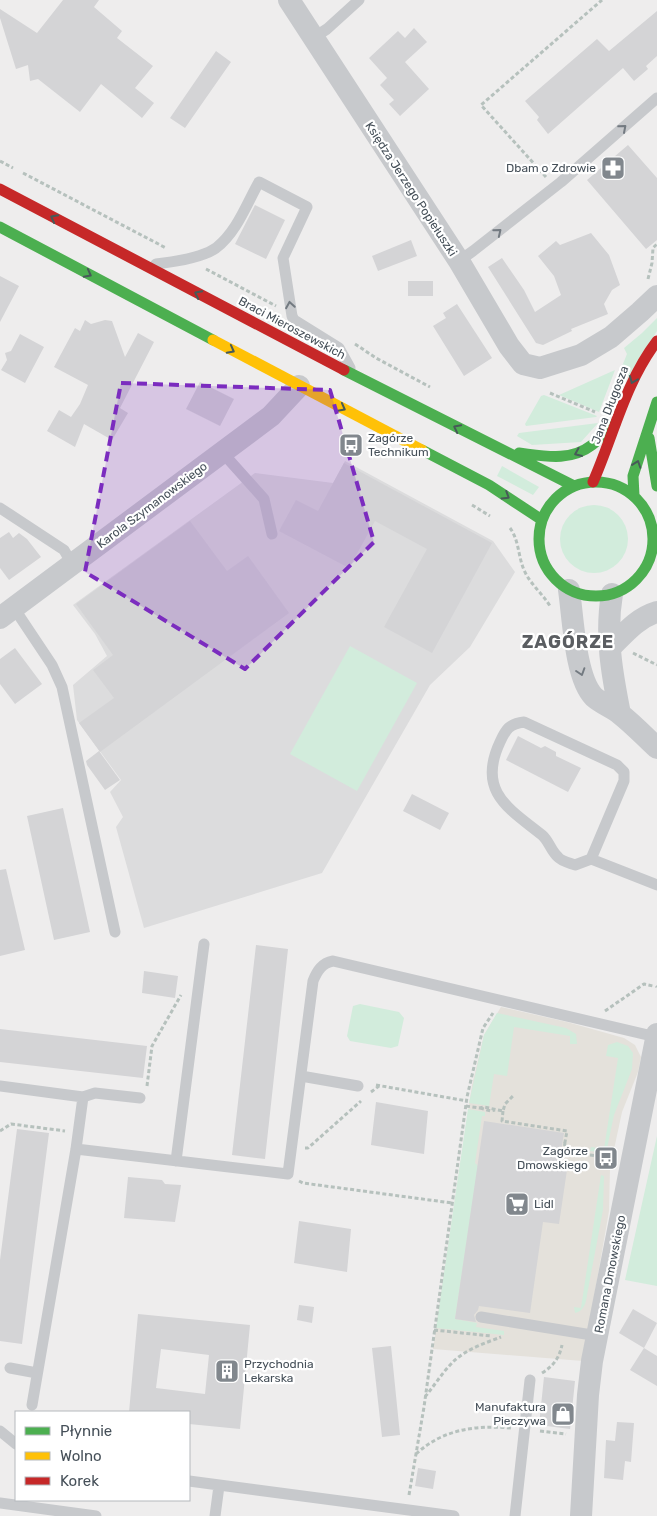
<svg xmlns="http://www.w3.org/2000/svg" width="657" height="1516" viewBox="0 0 657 1516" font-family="Rubik,sans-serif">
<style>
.commercial{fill:#e4e1db}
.education{fill:#dcdcdd}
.green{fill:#d2ecdc}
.building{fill:#d4d4d6;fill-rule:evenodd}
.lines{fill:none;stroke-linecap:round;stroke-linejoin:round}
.path{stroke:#b6c1bd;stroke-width:3;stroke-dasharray:4 2.5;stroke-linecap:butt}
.lane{stroke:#c7c9cc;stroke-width:11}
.street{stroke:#c7c9cc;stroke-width:22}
.fast{stroke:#4caf50;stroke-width:11}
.slow{stroke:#ffc107;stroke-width:11}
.jam{stroke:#c62828;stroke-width:11}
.oneway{stroke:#737a81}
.oneway2{stroke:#475a58}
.marked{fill:#7b2cbf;fill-opacity:0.2;stroke:#7b2cbf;stroke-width:4;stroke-dasharray:10 6;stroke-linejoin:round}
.labels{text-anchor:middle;stroke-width:4.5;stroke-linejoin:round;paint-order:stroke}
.poi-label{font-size:12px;fill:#465059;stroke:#fff;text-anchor:end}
.street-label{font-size:12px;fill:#465059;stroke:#fff}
.district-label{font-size:18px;font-weight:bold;letter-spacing:1px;fill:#5a5d61;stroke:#fff}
</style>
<rect width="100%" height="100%" fill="#eeeded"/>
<!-- commercial -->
<path class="commercial" d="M501,1007L567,1022L624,1038L635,1045L641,1057L638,1072L622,1112L610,1168L609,1211L583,1361L433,1349L472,1085L484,1035Z"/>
<!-- education -->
<path class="education" d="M345,461L493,541L515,572L470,647L430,685L322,873L144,928L116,827L123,817L110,792L121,780L77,720L73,685L107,656L95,634L73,605L255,473L333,483Z"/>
<!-- green -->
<path class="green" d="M657,318V331L605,414L603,413L627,354L624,348L642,333Z
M615,370L599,412L559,395Z
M544,395L597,416L596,417L526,426L525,424L541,396Z
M598,423L581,442L532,445L517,436L519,433Z
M502,466L539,487L533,495L497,476Z
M560 539a34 34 0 1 1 68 0a34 34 0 1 1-68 0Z
M350,646L417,683L357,791L290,754Z
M360,1004L399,1012L404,1018L398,1046L391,1048L350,1041L347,1036L353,1006Z
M497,1013L566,1028L576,1034L577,1044H570V1036L514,1027L507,1076L494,1074L489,1106L469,1103L484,1035Z
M617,1042L628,1046L633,1053L632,1069L614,1115L606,1153L590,1151L591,1147L604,1149L618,1058L606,1056L608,1045Z
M468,1109L485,1112V1116H482L475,1163L478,1166L455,1319L477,1323L476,1327L504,1331V1335L436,1328Z
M657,1136V1286L625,1280Z
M601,1175L604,1176L603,1210L587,1295C586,1303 584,1311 575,1313L574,1307L581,1308Z"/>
<!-- building -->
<path class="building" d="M63,0H99L94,7L122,31L117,38L153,66L135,88L154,103L142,118L101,84L80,112L38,79L30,81L28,65L16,69L0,18V9L37,33Z
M657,11V56L646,66L648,69L634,81L623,68L548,134L537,120L539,117L525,101L597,39L609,51Z
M414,28L427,42L405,62L429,89L400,116L389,104L394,100L380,85L387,78L369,58L398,31L405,38Z
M216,51L231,62L185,128L170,118Z
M628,145L657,178V240L646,249L587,180Z
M255,205L285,220L266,259L235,244Z
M591,233L609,255L620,285L612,290L604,304L608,314L571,329L572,331L543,345L536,343L488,267L502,258L524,290L535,312L561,295L554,276L538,256L556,241L560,245Z
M411,240L417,256L378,271L372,256Z
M0,276L19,286L0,322Z
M408,281H433V296H408Z
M457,304L492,358L464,376L433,326L446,318L443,313Z
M85,320L91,324L105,320L112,321L125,357L138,333L154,342L120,408L128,413L112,440L84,424L75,447L47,431L59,410L71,417L80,404L88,385L54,367L75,328L80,331Z
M20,334L44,347L25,383L1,370L7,360L5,353L11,351Z
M200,382L234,399L220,426L186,409Z
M344,463L492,543L432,653L384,627L427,549L375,521L349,568L279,531L296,500L318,511Z
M190,521L227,571L248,556L289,613L100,752L79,723L114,698L93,670L113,655L76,604Z
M9,532L13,538L19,533L27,539L41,557L9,580L0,568V538Z
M15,648L42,684L15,704L0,684V659Z
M518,736L541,748L545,746L556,752V756L581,768L568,792L506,760Z
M99,751L120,780L105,790L87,765L86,761Z
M412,794L449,813L440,830L403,811Z
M63,808L90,932L54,940L27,816Z
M6,869L25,950L0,956V870Z
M256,945L288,949L265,1159L232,1155Z
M144,971L178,976L175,998L142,993Z
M0,1029L147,1046L143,1078L0,1062Z
M376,1102L428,1111L424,1154L371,1145Z
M484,1121L564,1133L558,1169L567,1170L559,1224L543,1222L530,1313L479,1306L478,1310L474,1315L476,1322L455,1319Z
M17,1129L49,1133L22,1344L0,1341V1260Z
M128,1177L162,1180L165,1184L181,1185L175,1222L124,1218Z
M299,1221L351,1229L347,1272L294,1263Z
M299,1305L314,1307L312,1323L297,1320Z
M633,1309L657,1323L644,1348L619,1333Z
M138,1314L250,1325L240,1429L189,1424V1412H129ZM161,1349L209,1355L205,1394L156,1388Z
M391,1346L400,1435L382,1437L372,1348Z
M644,1348L657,1356V1386L630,1370Z
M544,1377L575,1381L570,1429L539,1425Z
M617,1422L634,1423L631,1462L625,1461L623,1480L604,1478L606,1440L615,1441Z
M418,1468L436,1471L433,1489L415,1486Z"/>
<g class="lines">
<!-- path -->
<path class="path" d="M0,161L13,168
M23,173L166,248
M546,177L481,105L602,0
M206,269L276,306
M648,279L652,263L653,248L657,244
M355,344L376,358L430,387
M550,393L595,412
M472,505L490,516
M510,528C519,540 518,556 524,570C530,584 542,593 550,606
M633,653L657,665
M656,986L657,987
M605,1011L644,984L653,986
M376,1085L467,1101
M147,1086L152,1046L181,995
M371,1092L379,1086
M466,1106L479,1108L484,1107L503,1111L505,1104L514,1095
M480,1108L491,1111L495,1110
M503,1111L502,1121L567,1131L565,1142L562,1141
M0,1131L11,1124L65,1131
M565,1142L564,1151L573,1153
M305,1148H308L361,1101
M590,1155L610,1158
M299,1181L303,1183L452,1203
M434,1330L491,1336
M542,1373C553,1366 559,1359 562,1345
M425,1397C434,1386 442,1373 452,1363C464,1350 485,1343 501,1337
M540,1431L566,1434
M416,1454C443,1429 476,1425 511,1428
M409,1495L424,1407L467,1097L483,1028L493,1013"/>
<!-- lane -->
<path class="lane" d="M313,38L327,29L359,0
M459,261L473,251L561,182L657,98
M156,264C173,262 202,258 216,248C237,232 247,203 259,182L307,207L283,258L292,316L294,320L339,348L350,368
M222,452L264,499L272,534
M0,508L64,550L72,564
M14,608L52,665L62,687L115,932
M591,859L624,781V772L617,765L524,722C509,724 506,729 500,742C477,791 508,808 542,835C549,841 551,851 558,857C561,861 570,863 575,865L591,859L657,885
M301,1076L358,1086
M0,1086L83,1097L76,1149L32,1405
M83,1097L95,1093L140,1098
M76,1149L288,1174L313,981C317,971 322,963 333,961L656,1037
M176,1161L204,944
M481,1317L598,1336
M10,1368L37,1373
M0,1431L16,1444
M189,1481L454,1516
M0,1503L96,1516
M215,1516L219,1486
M515,1516L530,1380"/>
<!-- street -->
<path class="street" d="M289,0L459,261L509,346L523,364L540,368L581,355L611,337L640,312L657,296
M569,590C573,617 575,678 594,697C602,704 613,708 620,714C633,724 645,737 657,748
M612,594C605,635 612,674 620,714
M0,618L271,416L299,386
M610,648C625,633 637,618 657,612
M581,1516L588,1395L592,1361L657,1034"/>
<!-- fast -->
<path class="fast" d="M0,227L213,340
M344,370L574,486
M649,438L657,486
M422,450L489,485L542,520
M519,453C544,456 570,462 592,445C600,439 607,431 615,424
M539 539a57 57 0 1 1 114 0a57 57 0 1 1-114 0Z
M634,496L633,476L657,402"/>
<!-- slow -->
<path class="slow" d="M213,340L422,450"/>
<!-- jam -->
<path class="jam" d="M0,189L344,370
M593,482C614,434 625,383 657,341"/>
</g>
<!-- one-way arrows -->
<defs><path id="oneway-chevron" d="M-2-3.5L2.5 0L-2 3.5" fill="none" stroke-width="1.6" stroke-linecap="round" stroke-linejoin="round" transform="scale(1.25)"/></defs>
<g class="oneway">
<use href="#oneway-chevron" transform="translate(623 128) rotate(-41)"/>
<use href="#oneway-chevron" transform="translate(498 232) rotate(-39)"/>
<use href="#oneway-chevron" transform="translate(290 305) rotate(-99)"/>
<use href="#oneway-chevron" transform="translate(581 672) rotate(72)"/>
</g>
<g class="oneway2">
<use href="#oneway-chevron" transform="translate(54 218) rotate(-152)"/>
<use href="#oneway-chevron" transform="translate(88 274) rotate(28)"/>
<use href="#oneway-chevron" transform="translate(198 294) rotate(-153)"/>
<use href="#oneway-chevron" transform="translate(231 350) rotate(28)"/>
<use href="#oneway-chevron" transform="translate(633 380) rotate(112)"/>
<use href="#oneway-chevron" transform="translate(342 408) rotate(28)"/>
<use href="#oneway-chevron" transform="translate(457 428) rotate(-153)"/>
<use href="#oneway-chevron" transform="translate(578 453) rotate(157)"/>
<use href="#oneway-chevron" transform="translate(637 464) rotate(-71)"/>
<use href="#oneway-chevron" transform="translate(506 496) rotate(32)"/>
</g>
<!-- marked area -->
<path class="marked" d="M121,383L330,390L374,542L245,669L85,572Z"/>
<!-- icons -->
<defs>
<g id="pharmacy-square" transform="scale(1.25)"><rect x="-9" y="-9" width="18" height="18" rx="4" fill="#81878d" stroke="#fff"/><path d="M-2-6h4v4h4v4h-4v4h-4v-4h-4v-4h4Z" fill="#fff"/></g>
<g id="bus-square" transform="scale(1.25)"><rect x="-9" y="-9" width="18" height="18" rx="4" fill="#81878d" stroke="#fff"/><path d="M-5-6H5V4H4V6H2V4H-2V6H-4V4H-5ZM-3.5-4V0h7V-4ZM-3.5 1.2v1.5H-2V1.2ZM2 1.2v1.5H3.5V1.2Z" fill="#fff"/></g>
<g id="supermarket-square" transform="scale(1.25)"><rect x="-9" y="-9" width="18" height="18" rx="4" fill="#81878d" stroke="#fff"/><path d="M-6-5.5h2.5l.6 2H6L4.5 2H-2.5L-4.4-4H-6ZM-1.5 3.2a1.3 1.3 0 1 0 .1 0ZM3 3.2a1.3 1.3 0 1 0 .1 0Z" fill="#fff"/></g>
<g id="building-square" transform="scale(1.25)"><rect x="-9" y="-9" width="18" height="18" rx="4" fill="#81878d" stroke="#fff"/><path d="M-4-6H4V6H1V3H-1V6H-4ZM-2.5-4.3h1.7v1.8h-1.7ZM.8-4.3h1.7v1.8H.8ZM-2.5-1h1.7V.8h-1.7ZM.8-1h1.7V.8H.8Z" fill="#fff"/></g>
<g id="shop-square" transform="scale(1.25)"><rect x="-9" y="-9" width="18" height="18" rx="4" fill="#81878d" stroke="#fff"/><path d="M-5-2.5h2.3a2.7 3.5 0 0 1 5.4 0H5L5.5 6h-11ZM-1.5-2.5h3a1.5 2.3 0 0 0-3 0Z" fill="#fff"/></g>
</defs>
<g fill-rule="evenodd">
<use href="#pharmacy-square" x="613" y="168"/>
<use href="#bus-square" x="351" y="445"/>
<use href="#bus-square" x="606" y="1158"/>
<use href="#supermarket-square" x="517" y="1204"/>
<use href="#building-square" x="227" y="1371"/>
<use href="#shop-square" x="563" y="1414"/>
</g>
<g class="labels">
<!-- poi labels -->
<g class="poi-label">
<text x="596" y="172">Dbam o Zdrowie</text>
<text x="368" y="442" text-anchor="start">Zagórze<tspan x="368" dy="14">Technikum</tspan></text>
<text x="588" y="1155">Zagórze<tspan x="588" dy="14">Dmowskiego</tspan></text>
<text x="534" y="1208" text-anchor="start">Lidl</text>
<text x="244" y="1368" text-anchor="start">Przychodnia<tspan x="244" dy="14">Lekarska</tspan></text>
<text x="546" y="1411">Manufaktura<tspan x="546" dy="14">Pieczywa</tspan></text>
</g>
<!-- street labels -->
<g class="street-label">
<text transform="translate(411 189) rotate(57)" y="4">Księdza Jerzego Popiełuszki</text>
<text transform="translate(292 328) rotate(28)" y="4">Braci Mieroszewskich</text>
<text transform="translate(610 405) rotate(-69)" y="4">Jana Długosza</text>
<text transform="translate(152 505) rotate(-37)" y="4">Karola Szymanowskiego</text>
<text transform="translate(610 1274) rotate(-79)" y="4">Romana Dmowskiego</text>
</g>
<!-- district labels -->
<g class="district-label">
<text x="568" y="648">ZAGÓRZE</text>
</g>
</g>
<!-- legend -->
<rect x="15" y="1411" width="175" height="90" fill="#ffffff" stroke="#b5b9bd"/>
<rect x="25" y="1427" width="25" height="8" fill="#4caf50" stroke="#b5b9bd"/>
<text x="60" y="1436" font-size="15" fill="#465059">Płynnie</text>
<rect x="25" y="1452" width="25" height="8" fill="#ffc107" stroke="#b5b9bd"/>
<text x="60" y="1461" font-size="15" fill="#465059">Wolno</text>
<rect x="25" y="1477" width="25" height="8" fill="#c62828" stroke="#b5b9bd"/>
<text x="60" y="1486" font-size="15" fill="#465059">Korek</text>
</svg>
